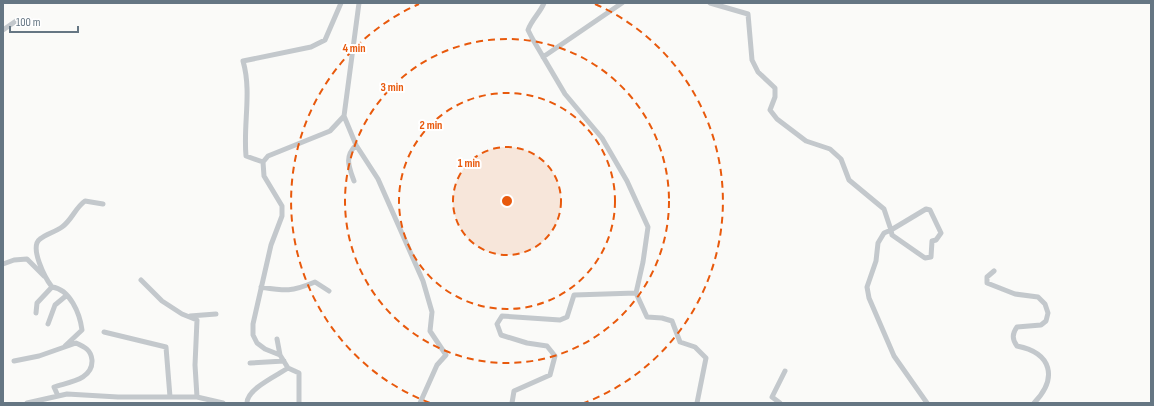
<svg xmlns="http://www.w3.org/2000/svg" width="1154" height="406" viewBox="0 0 1154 406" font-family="'Sofia Sans Condensed',sans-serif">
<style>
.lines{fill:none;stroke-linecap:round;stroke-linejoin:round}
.street{stroke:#c3c8cc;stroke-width:5}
.ring{fill:none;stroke:#e8590c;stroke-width:2;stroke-dasharray:7 5}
.centre{fill:#e8590c;stroke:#fff;stroke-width:2}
.ring-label{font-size:12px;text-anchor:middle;font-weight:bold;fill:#e8590c;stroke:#fff;stroke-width:4;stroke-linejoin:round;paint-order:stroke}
</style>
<rect width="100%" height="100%" fill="#fafaf8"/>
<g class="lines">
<!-- street -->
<path class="street" d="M359,3L344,116L356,145L378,179L423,281L432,312L430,331L446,355L437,365L420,403
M544,3C540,13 532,19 528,30L532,38L565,94L602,138L627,181L648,227L643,262L636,293L647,317L662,318L672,321L680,342L695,347L706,358L697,403
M710,3L748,14L752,60L758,72L775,88V97L770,110L777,119L806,141L830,149L841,159L849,180L884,209L891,230L884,233L878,243L876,261L867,287L869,298L894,356L927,403
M3,30L16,21
M543,57L622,3
M263,162L246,156C243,124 252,92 243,61L311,47L325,40L341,3
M354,181C349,167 344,157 356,145
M926,209L930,210L941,233L936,240L932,241L931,257L925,258L892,235L891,230Z
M3,264L14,260L27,259L44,276
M994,271L987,277V283L1015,294L1038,297L1045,304L1048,313L1046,321L1041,325L1017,327C1012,334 1012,339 1017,346C1052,353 1058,378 1034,403
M141,280L162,301L182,314L197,320L195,365L197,397
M261,287C286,291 291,292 315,282L329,291
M36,313L37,303L52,287
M190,316L216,314
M48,324L55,305L67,295
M104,332L166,347L170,397
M277,339L280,355
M65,346L82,330C80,314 70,289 52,287C45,278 29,247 40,239C46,234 55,232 62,227C72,220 75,208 85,201L103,204
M14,361L39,356L76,343C85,347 91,350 92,360C93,380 68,382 54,387L58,396
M250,363L284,361
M288,368L299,373V403
M27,403L67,394L118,397H197L223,403
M247,403C247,389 276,376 288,368L280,355L265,349L257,343L253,335V324L271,245L282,216V206L264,176L263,162L268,156L330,131L344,116
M512,403L514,391L550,375L555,356L547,346L527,343L501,335L497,324L502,316L560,320L567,317L574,295L636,293
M780,403L772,397L785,371"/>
</g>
<!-- distance rings -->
<circle cx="507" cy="201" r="54" fill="#e8590c" fill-opacity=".12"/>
<g class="ring">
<circle cx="507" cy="201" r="54"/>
<circle cx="507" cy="201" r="108"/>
<circle cx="507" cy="201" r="162"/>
<path d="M430 403A216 216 0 0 1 419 4M595 4A216 216 0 0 1 584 403"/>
</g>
<circle cx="507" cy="201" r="6" class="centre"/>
<g class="ring-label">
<text x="354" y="52">4 min</text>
<text x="392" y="91">3 min</text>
<text x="431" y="129">2 min</text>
<text x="469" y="167">1 min</text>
</g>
<!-- border -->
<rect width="1154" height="406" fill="none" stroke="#657683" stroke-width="8"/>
<!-- scale -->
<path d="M10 26v6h68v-6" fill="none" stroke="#657683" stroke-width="2"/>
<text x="16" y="26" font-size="12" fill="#657683" stroke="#ffffff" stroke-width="3" paint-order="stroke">100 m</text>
</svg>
